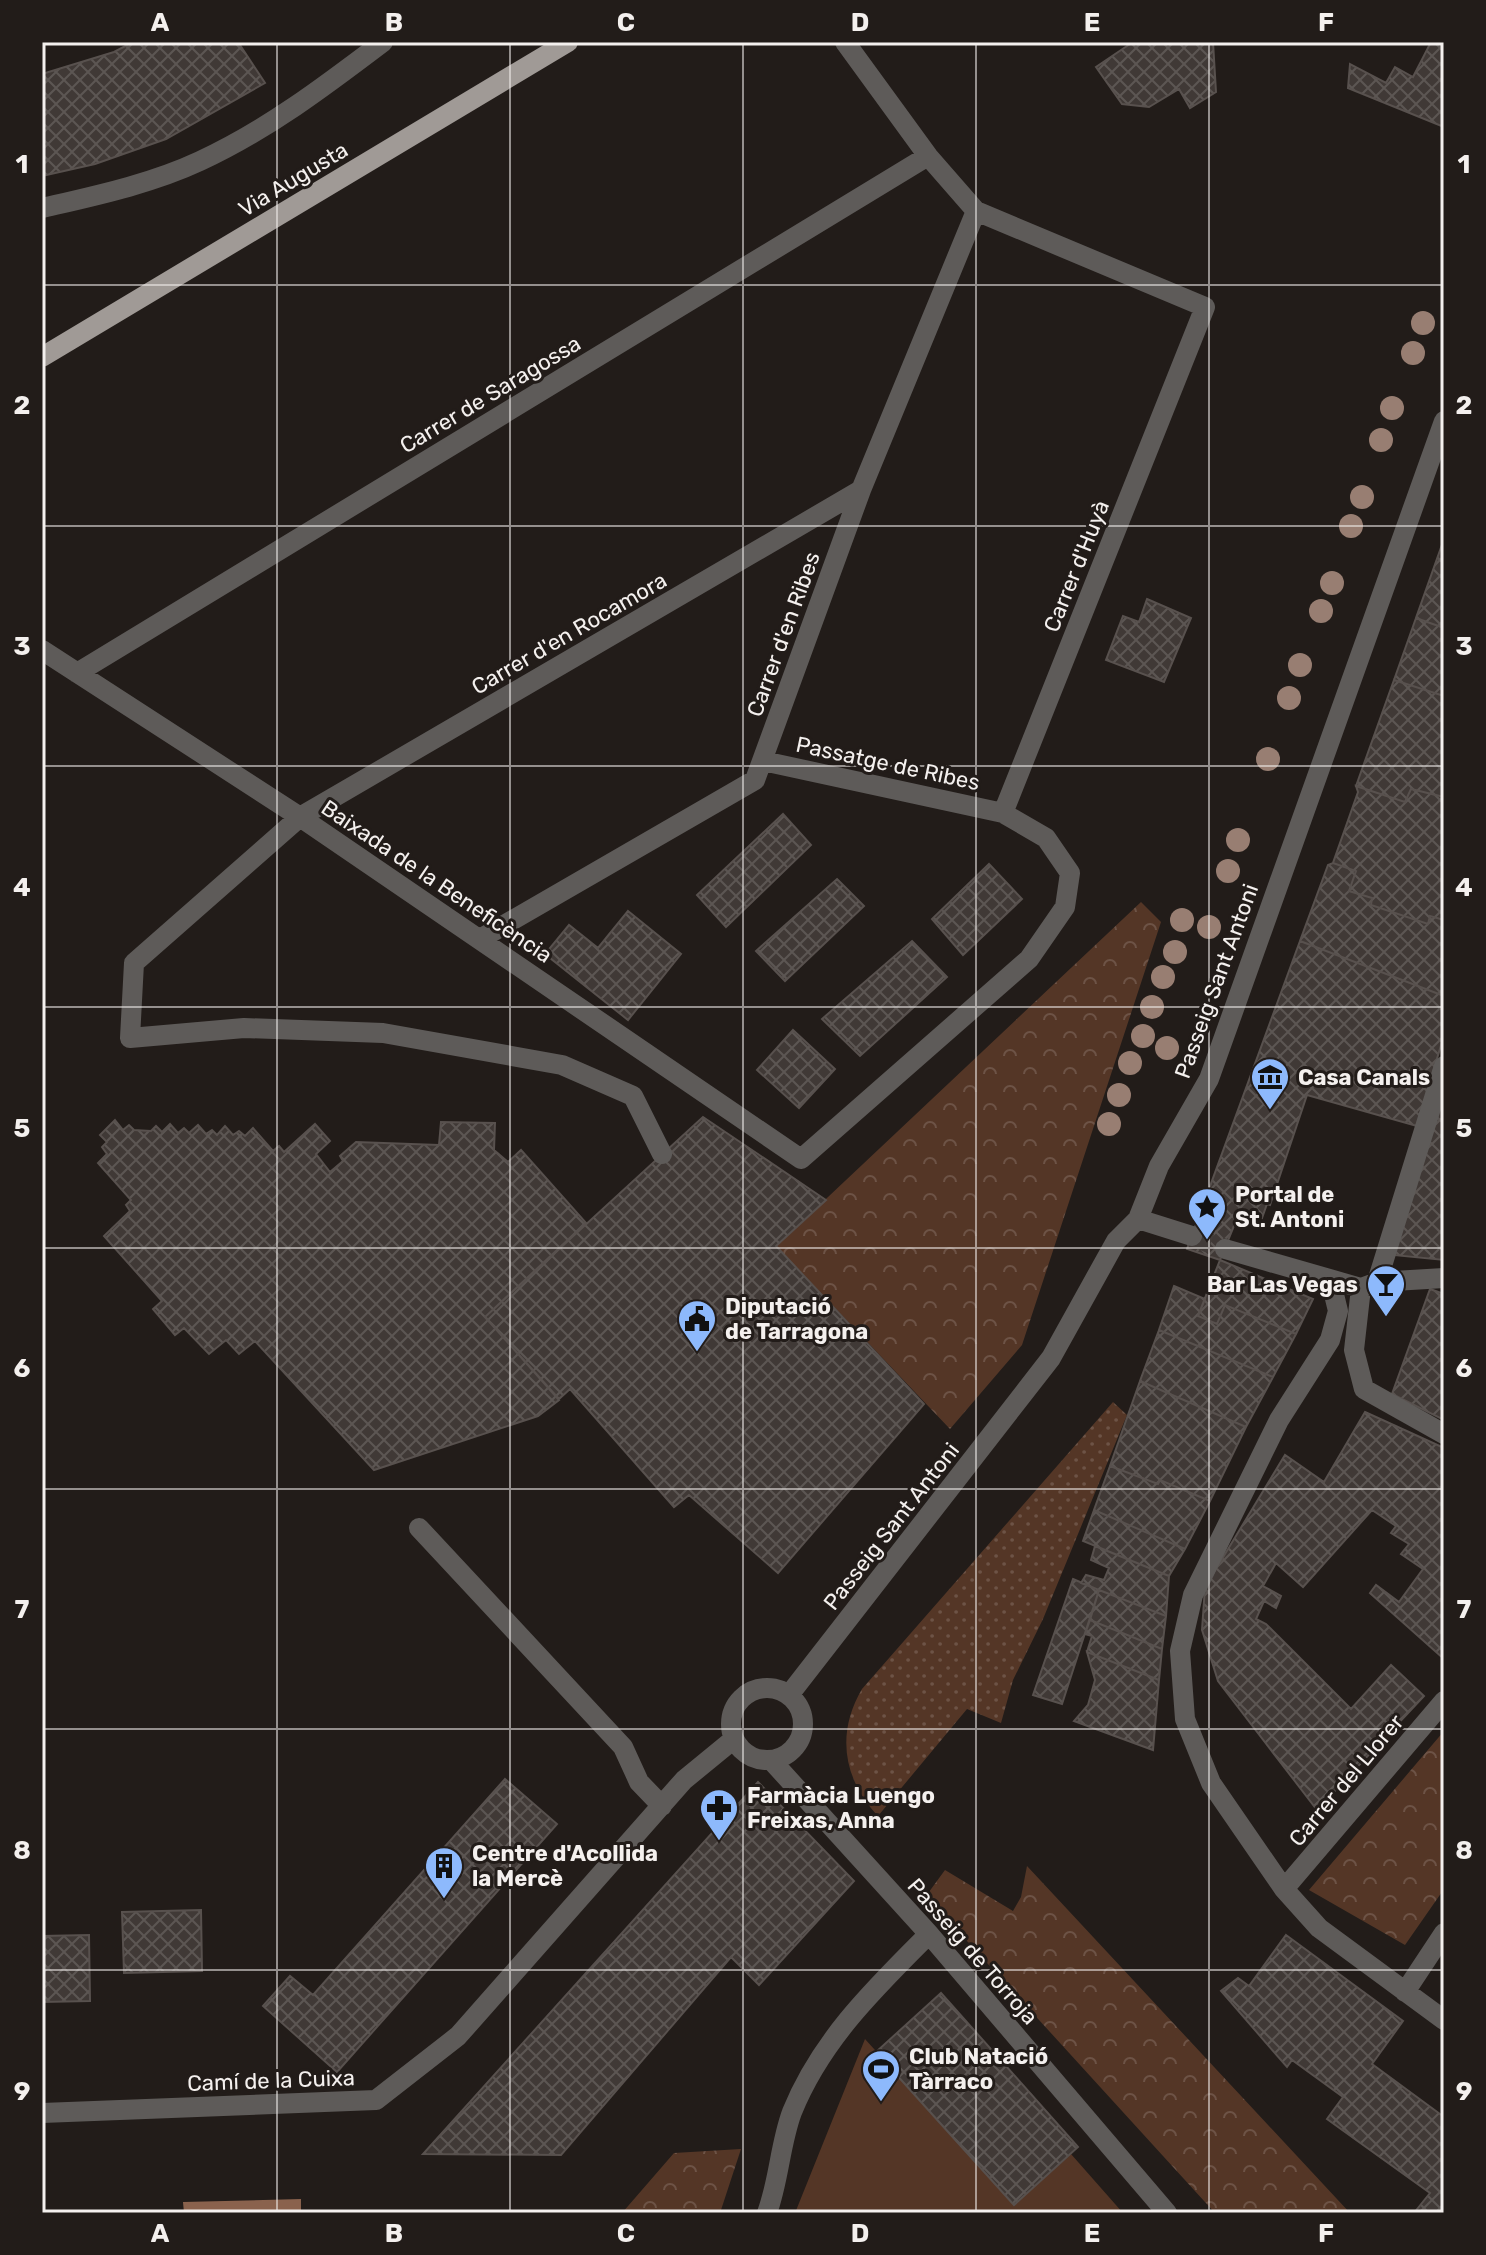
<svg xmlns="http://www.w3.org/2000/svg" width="1486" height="2255" viewBox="0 0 1486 2255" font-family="Rubik,sans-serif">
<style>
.grass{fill:url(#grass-dots)}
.park{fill:url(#park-crowns)}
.garden{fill:#543626}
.water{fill:#8a624d}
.building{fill:url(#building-cross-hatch);stroke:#58514e;stroke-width:2}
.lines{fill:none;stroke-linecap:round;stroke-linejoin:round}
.minor-tunnel{stroke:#423c39;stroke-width:20;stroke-dasharray:20 10;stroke-linecap:butt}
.minor{stroke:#5e5b59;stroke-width:20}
.major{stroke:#a09a96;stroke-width:20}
.tree{fill:#987e72}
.grid{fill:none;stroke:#f4f0ee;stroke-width:2;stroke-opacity:0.55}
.labels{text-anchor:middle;stroke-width:6;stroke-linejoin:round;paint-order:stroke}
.street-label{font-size:22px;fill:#f4f0ee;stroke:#221c19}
.poi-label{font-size:22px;font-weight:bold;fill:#f4f0ee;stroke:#221c19;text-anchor:start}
.neatline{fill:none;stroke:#f4f0ee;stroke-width:3}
.grid-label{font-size:26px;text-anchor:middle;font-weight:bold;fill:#f4f0ee}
</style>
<defs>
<pattern id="grass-dots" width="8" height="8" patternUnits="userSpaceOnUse" patternTransform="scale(2)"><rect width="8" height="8" fill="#543626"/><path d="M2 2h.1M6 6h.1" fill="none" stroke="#6d5346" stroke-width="1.8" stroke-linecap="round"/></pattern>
<pattern id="park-crowns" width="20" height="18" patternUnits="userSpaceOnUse" patternTransform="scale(2)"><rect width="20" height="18" fill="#543626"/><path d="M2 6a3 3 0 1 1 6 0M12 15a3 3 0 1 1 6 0" fill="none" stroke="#6d5346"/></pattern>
<pattern id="building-cross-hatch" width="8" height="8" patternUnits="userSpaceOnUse" patternTransform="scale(2)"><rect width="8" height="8" fill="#403936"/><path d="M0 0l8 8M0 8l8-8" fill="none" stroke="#5c5653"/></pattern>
</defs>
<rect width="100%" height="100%" fill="#221c19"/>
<!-- grass -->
<path class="grass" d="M1113,1402L1127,1415L1043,1619L1013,1680L1001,1723L967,1709L878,1816C843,1779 836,1733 862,1689Z"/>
<!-- park -->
<path class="park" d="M1141,902L1161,922L1022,1345L950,1429L776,1246Z
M1444,1731V1889L1405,1945L1309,1890Z
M1027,1866L1350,2213H1215L926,1896L945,1870L1013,1911L1021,1897Z
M741,2149L720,2213H622L674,2153Z"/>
<!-- garden -->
<path class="garden" d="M865,2039L1014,2204L1071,2154L1123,2213H795Z"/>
<!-- water -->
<path class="water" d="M301,2199V2213H184L183,2202Z"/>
<!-- building -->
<path class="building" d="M133,42H238L265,83L166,139L95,164L42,176V74L114,52Z
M1133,42H1213L1216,92L1190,108L1179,89L1149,107L1122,104L1096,67Z
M1431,42H1444V127L1348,88L1350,64L1386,83L1395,67L1413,77Z
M1444,539V628L1416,618Z
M1147,599L1191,618L1164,682L1106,660L1123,616L1139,622Z
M1416,618L1444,628V696L1394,680Z
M1394,680L1444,696V797L1411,789L1405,802L1356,786Z
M1356,786L1405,802L1411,789L1444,797V920L1430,916L1428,924L1371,905L1372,898L1349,891L1356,871L1333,863L1358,792Z
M783,814L811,845L726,927L697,895Z
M1333,863L1356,871L1349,891L1372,898L1371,905L1428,924L1430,916L1444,920V996L1300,941L1328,865Z
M989,864L1022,899L963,955L932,919Z
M837,879L864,906L785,981L756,951Z
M628,911L681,954L628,1020L545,954L569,925L598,948Z
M912,941L947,977L860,1056L822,1019Z
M1300,941L1444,996V1035L1417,1126L1307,1095L1270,1205L1267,1204L1262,1218L1240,1211L1220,1260L1187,1249Z
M793,1030L835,1069L799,1108L757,1070Z
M1444,1095V1260L1393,1255Z
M703,1117L826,1200L776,1246L924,1404L778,1573L689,1495L674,1507L570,1389L559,1399L485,1317Z
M115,1120L123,1130L129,1125L134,1130L151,1131L156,1126L162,1132L170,1124L178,1133L184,1128L189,1133L198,1125L206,1134L212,1130L217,1135L225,1126L233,1135L239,1131L245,1136L253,1128L273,1151L279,1146L284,1152L315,1124L330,1141L316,1154L330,1172L343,1161L340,1156L356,1142L439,1145L441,1122L495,1123L494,1150L508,1162L521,1150L586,1223L485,1317L559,1400L538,1416L374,1470L255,1341L239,1354L226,1340L209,1354L184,1328L175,1335L153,1309L162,1301L104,1236L130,1211L126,1205L131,1200L98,1163L107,1154L102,1147L107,1142L100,1135Z
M1220,1260L1313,1299L1296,1334L1225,1305L1217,1324L1198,1316Z
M1174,1286L1205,1299L1198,1316L1217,1324L1225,1305L1296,1334L1273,1377L1159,1330Z
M1430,1289L1444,1294V1420L1392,1394Z
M1159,1330L1273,1377L1246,1427L1140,1381Z
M1140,1381L1246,1427L1210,1501L1160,1480L1158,1484L1110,1466Z
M1365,1412L1444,1448V1659L1370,1593L1376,1585L1399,1602L1423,1569L1401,1554L1409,1544L1391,1533L1396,1526L1372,1510L1303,1587L1276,1563L1263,1586L1281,1596L1276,1608L1264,1601L1256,1619L1266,1624L1351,1709L1391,1665L1424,1696L1317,1810L1218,1681L1202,1630L1205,1587L1285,1455L1324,1482Z
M1110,1466L1158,1484L1160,1480L1210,1501L1185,1549L1094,1510Z
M1094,1510L1185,1549L1169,1576L1083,1541Z
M1095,1546L1169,1576L1166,1616L1081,1583L1086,1575L1104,1580L1109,1568L1091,1560Z
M1073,1579L1099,1590L1062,1704L1033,1695Z
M1099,1590L1166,1616L1162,1649L1090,1620Z
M1090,1620L1162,1649L1159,1680L1087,1652L1092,1636L1085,1634Z
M1087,1652L1159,1680L1153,1750L1074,1721L1088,1705L1095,1680Z
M505,1779L557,1824L337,2072L263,2006L290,1976L313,1995Z
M758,1782L854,1881L759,1985L731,1957L561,2155L423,2154Z
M201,1910L202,1971L124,1973L122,1912Z
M89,1935L90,2001L42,2002V1936Z
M1286,1935L1403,2021L1372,2064L1444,2117V2213H1414L1430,2193L1327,2119L1343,2097L1292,2060L1287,2067L1221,1991L1238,1978L1249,1986Z
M941,1993L1078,2147L1014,2205L876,2052Z"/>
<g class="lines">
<!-- minor-tunnel -->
<path class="minor-tunnel" d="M1192,1236L1225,1249"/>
<!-- minor -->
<path class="minor" d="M42,208C94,196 151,184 200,161C267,130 325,86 383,42
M42,650L300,817L801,1159L1029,959L1065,907L1070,873L1046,838L1003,813L1205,307L976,211L928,156L845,42
M77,673L928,156
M763,761L1003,813
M480,939L755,780L861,490L976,211
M662,1154L633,1096L562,1065L383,1033L244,1028L130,1038L134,963L300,817L861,490
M1138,1219L1192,1236
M1225,1249L1361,1288L1377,1282L1444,1278
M1331,1282L1338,1311L1330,1340L1279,1420L1193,1595L1180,1651L1185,1719L1211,1783L1284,1889L1319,1928L1444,2020
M1377,1282L1444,1066
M1361,1288L1354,1350L1364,1389L1444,1434
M419,1528L623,1747L639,1782L662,1806
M731 1724a36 36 0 1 1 72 0a36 36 0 1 1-72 0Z
M789,1695L1051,1358L1116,1241L1138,1219L1159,1166L1209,1079L1444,421
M771,1760L929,1934L1167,2213
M1284,1889L1444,1701
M1405,1992L1444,1933
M42,2113L376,2100L458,2036L684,1780L734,1739
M767,2213C779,2181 780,2144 792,2112C821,2040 875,1988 929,1934"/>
<!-- major -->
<path class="major" d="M42,357L568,42"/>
</g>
<!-- trees -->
<g class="tree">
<circle cx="1423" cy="323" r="12"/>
<circle cx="1413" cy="353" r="12"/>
<circle cx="1392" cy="408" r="12"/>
<circle cx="1381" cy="440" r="12"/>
<circle cx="1362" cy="497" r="12"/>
<circle cx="1351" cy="526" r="12"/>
<circle cx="1332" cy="583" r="12"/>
<circle cx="1321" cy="611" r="12"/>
<circle cx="1300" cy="665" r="12"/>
<circle cx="1289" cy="698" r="12"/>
<circle cx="1268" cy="759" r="12"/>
<circle cx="1238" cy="840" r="12"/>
<circle cx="1228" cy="871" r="12"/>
<circle cx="1182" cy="920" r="12"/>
<circle cx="1209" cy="927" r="12"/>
<circle cx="1175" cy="952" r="12"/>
<circle cx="1163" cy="977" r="12"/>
<circle cx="1152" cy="1007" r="12"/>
<circle cx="1143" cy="1036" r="12"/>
<circle cx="1167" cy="1048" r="12"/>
<circle cx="1130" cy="1063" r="12"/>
<circle cx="1119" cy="1095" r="12"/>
<circle cx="1109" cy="1124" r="12"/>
</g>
<!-- grid -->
<path class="grid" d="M277,42V2213M510,42V2213M743,42V2213M976,42V2213M1209,42V2213M42,285H1444M42,526H1444M42,766H1444M42,1007H1444M42,1248H1444M42,1489H1444M42,1729H1444M42,1970H1444"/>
<!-- icons -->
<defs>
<g id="museum-pin" transform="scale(2)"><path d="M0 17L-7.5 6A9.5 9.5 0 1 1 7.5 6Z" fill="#8db9fc" stroke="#221c19"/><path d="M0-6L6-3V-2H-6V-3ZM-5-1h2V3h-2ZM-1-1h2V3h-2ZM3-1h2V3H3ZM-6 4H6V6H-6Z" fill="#111"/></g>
<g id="sight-pin" transform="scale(2)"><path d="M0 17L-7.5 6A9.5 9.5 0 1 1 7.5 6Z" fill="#8db9fc" stroke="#221c19"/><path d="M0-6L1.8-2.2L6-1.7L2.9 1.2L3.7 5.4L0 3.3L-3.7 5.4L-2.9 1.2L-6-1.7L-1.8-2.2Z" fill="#111"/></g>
<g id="bar-pin" transform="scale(2)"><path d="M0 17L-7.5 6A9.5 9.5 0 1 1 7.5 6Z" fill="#8db9fc" stroke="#221c19"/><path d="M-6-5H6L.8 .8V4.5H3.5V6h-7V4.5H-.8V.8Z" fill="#111"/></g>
<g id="civic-pin" transform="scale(2)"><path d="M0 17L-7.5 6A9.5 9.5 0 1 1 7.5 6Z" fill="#8db9fc" stroke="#221c19"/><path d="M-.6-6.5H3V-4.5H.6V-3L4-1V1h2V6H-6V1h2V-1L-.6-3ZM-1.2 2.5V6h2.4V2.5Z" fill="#111"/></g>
<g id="pharmacy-pin" transform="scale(2)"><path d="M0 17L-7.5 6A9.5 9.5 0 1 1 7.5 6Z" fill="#8db9fc" stroke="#221c19"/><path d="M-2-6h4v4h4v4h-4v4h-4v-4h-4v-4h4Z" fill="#111"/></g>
<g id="building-pin" transform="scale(2)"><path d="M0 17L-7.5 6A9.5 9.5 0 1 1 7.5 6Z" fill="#8db9fc" stroke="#221c19"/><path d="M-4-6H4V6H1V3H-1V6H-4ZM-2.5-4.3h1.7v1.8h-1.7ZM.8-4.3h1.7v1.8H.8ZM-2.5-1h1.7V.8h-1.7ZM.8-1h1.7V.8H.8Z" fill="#111"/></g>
<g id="stadium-pin" transform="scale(2)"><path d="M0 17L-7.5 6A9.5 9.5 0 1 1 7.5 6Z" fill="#8db9fc" stroke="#221c19"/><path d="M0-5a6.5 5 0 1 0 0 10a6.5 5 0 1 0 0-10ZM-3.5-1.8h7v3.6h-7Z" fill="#111"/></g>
</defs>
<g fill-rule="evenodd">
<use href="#museum-pin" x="1270" y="1077"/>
<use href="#sight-pin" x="1207" y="1207"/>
<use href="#bar-pin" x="1386" y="1284"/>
<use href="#civic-pin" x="697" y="1319"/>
<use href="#pharmacy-pin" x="719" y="1808"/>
<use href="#building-pin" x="444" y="1866"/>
<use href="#stadium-pin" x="881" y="2069"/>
</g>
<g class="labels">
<!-- street labels -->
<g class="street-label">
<text transform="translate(293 179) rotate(-31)" y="8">Via Augusta</text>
<text transform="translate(490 394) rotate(-31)" y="8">Carrer de Saragossa</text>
<text transform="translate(1076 566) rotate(-68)" y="8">Carrer d'Huyà</text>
<text transform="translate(569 633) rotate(-30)" y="8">Carrer d'en Rocamora</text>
<text transform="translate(783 634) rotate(-70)" y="8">Carrer d'en Ribes</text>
<text transform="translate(888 763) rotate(12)" y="8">Passatge de Ribes</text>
<text transform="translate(437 881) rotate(34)" y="8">Baixada de la Beneficència</text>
<text transform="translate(1216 981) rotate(-70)" y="8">Passeig Sant Antoni</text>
<text transform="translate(891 1526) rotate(-52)" y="8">Passeig Sant Antoni</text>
<text transform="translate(1346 1780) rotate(-50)" y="8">Carrer del Llorer</text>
<text transform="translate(973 1951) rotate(49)" y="8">Passeig de Torroja</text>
<text transform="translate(271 2080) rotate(-2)" y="8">Camí de la Cuixa</text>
</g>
<!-- poi labels -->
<g class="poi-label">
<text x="1298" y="1085">Casa Canals</text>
<text x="1235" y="1202">Portal de<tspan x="1235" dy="25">St. Antoni</tspan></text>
<text x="1358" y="1292" text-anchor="end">Bar Las Vegas</text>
<text x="725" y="1314">Diputació<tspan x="725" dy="25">de Tarragona</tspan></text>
<text x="747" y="1803">Farmàcia Luengo<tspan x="747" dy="25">Freixas, Anna</tspan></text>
<text x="472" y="1861">Centre d'Acollida<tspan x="472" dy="25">la Mercè</tspan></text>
<text x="909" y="2064">Club Natació<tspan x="909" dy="25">Tàrraco</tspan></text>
</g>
</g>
<!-- border -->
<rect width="1486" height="2255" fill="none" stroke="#221c19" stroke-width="88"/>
<rect x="44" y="44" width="1398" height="2167" class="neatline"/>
<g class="grid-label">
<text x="160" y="31">A</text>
<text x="394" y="31">B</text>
<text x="626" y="31">C</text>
<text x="860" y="31">D</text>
<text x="1092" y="31">E</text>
<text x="1326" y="31">F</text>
<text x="22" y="173">1</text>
<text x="1464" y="173">1</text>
<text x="22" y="414">2</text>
<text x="1464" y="414">2</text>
<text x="22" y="655">3</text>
<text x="1464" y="655">3</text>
<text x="22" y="896">4</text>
<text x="1464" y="896">4</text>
<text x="22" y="1137">5</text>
<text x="1464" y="1137">5</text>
<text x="22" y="1377">6</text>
<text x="1464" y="1377">6</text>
<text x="22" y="1618">7</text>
<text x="1464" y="1618">7</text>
<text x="22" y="1859">8</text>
<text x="1464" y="1859">8</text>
<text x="22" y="2100">9</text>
<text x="1464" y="2100">9</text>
<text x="160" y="2242">A</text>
<text x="394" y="2242">B</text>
<text x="626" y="2242">C</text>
<text x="860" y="2242">D</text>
<text x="1092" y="2242">E</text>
<text x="1326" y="2242">F</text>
</g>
</svg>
